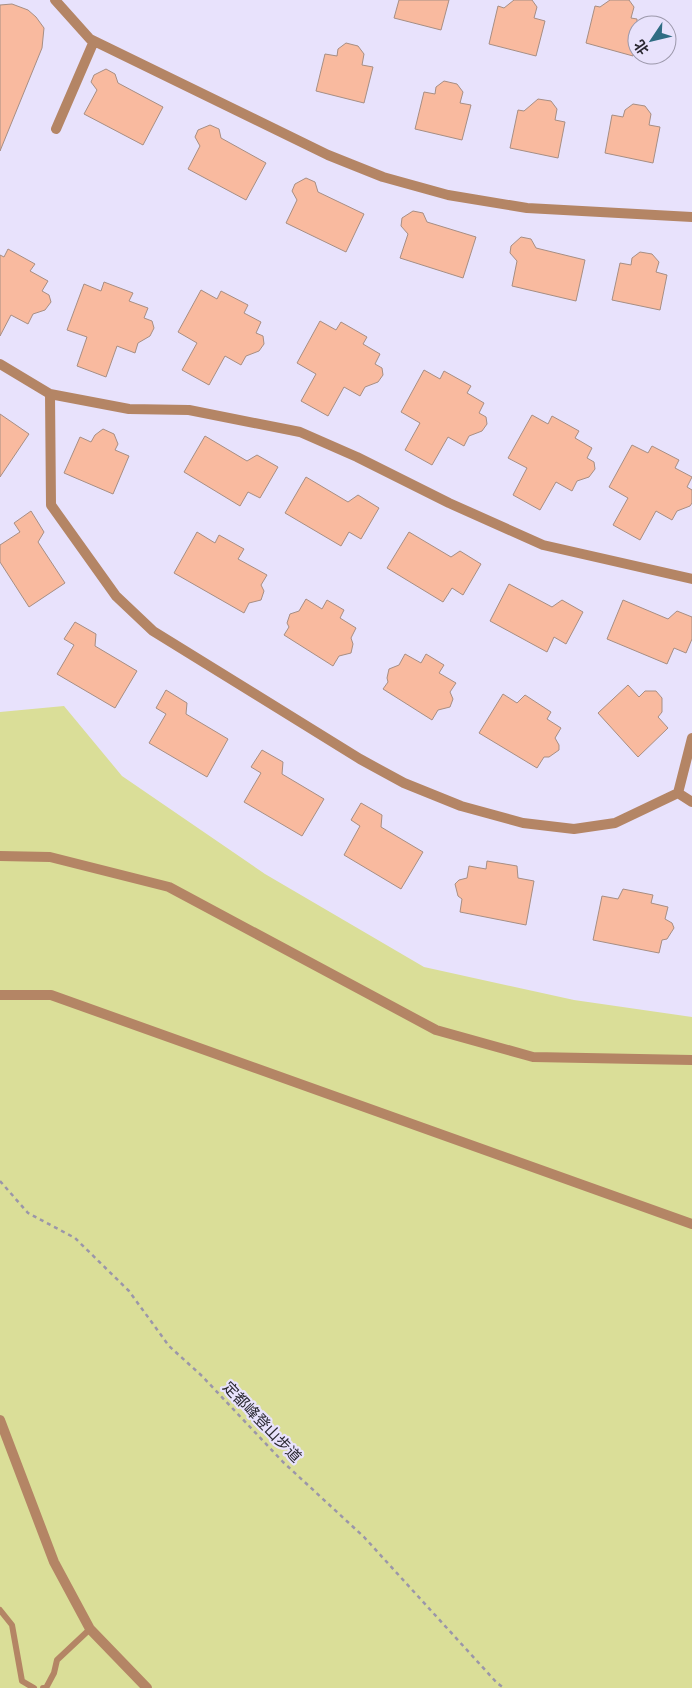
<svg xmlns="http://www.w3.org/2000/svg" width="692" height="1688" viewBox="0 0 692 1688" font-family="'PT Sans','Noto Sans SC',sans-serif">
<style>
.green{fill:#dade98}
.building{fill:#f9ba9f;stroke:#a78e83}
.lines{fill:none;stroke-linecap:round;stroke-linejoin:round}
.path{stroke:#9b96a9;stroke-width:2.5;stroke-dasharray:4 4;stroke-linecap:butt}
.service{stroke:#b48565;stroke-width:6}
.minor{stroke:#b48565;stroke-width:10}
.labels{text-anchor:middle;stroke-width:4.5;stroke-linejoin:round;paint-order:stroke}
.street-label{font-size:15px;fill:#2a2831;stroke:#e8e2fc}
</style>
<rect width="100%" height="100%" fill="#e8e2fc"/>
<!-- green -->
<path class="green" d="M64,706L122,776L265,874L424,967L574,1000L692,1017V1688H0V712Z"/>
<!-- building -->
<path class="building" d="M399,0H449L441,30L394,18Z
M514,0H532L537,7L534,18L545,21L536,56L489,44L498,6L504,8Z
M610,0H629L634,7L631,18L637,19V39L633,56L586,43L595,6L600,7Z
M12,4L28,10L36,17L44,28L42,48L0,151V5Z
M346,43L358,46L364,54L362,65L373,67L364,103L316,91L325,54L337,56L338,49Z
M106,69L115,74L118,83L163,107L143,145L84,114L97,90L91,82L94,75Z
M444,81L457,84L463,92L460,103L471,105L462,140L415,129L424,92L435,94L436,87Z
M538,99L551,101L557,109L555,120L565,122L558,158L510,148L518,110L524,111Z
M633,104L645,106L651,114L649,125L660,127L653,163L605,153L612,115L623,117L625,110Z
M210,125L219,129L221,138L266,163L246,200L188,169L200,146L195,137L198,130Z
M306,178L315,182L318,192L364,214L346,252L286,223L297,200L292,191L295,184Z
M413,211L423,213L427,222L476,237L463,278L400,258L408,234L401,226L402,218Z
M521,237L531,239L536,248L585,260L576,301L512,286L517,261L510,253L511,246Z
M8,249L35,264L30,271L48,281L42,291L49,295L51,302L45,310L33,314L28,324L11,315L0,336V255L4,257Z
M640,252L652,254L659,262L656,272L667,275L660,310L612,300L620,263L631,265L632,258Z
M104,282L133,293L129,301L148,308L144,318L152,321L154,328L150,336L138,343L135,353L117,346L106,377L77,366L87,337L67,330L84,284L101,291Z
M201,290L217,299L221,291L248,305L244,313L261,322L256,333L263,336L264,344L259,351L246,356L241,365L225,356L209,385L182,370L197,343L178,332Z
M320,321L336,330L341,322L367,337L363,344L380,354L375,364L382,368L383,375L378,382L365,387L360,396L344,387L328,416L301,401L316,374L297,363Z
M424,370L440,379L444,371L471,386L467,393L484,403L479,413L486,417L487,424L482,431L469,436L464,446L448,437L432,465L405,450L420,423L401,412Z
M0,414L29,434L0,477Z
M532,415L548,424L552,416L579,431L575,438L592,448L587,458L594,462L595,469L589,477L577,481L572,491L556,482L540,510L513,495L527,468L508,458Z
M103,429L114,434L118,444L115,450L129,456L113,494L64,473L80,437L91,442L95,435Z
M205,436L247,461L257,455L278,467L260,498L248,492L240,506L184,472Z
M632,445L648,453L652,446L679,460L675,468L692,477L687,487L692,490V503L690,506L677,511L672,520L656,511L640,540L613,525L628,498L609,487Z
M306,477L348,502L358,495L379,508L361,539L349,532L341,546L285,513Z
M31,511L44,532L38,542L65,583L29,607L0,562V545L20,532L14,523Z
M197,532L215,543L219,535L244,549L238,559L267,575L261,585L264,591L261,600L249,603L244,613L174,573Z
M409,532L451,557L460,551L481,564L463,595L452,588L443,602L387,568Z
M509,584L552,607L562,600L583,612L566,644L554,637L547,652L490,621Z
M306,599L322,609L327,600L344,610L340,618L356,628L351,638L353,644L351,653L339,656L333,666L284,635L289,627L287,623L290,614L299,611Z
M623,600L668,619L677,611L692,617V639L686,653L674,648L667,664L607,639Z
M75,622L96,634L95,646L137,671L115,708L57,674L74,645L64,639Z
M405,654L421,663L426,654L444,665L439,673L456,683L450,692L453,699L450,707L438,710L432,720L383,689L388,682L387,678L389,669L399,665Z
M628,685L639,697L645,691H656L662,698V712L658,717L668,728L638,757L598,713Z
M166,690L187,703L186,714L228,739L207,777L149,743L166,714L156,708Z
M503,694L517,703L525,695L551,712L547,719L561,728L555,738L559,745V750L549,757H544L537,768L479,733Z
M262,750L283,762L282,774L324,799L302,836L244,802L261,773L251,767Z
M361,803L382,815L381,827L423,852L401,889L344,855L360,826L351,820Z
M487,861L517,866L518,878L534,881L526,925L460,912L462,899L458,896L455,884L459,880L467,878L469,866L486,869Z
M623,889L653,895L651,903L668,907L665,919L672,923L674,928L667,939L662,940L659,953L593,940L602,896L618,899Z"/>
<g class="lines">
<!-- path -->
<path class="path" d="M0,1181L28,1213L75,1238L129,1291L169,1346L202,1376L283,1462L364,1537L497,1683L504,1688"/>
<!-- service -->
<path class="service" d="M0,1610L12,1625L22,1681L34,1688
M43,1688H46L54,1673L57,1660L90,1629"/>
<!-- minor -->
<path class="minor" d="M55,0L90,39L328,155L383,177L448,195L527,208L692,217
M56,129L94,41
M0,364L50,394L129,409L189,410L300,432L357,457L449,503L543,545L692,579
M50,394L51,505L116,596L153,631L360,759L404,783L461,806L523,823L574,829L615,823L678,793L692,738
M678,793L692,802
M0,856L50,857L169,887L436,1030L533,1057L692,1060
M0,995H51L692,1224
M0,1420L54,1562L90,1629L147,1688"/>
</g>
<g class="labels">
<!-- street labels -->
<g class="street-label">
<text transform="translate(262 1422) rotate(46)" y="5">定都峰登山步道</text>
</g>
</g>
<!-- north arrow -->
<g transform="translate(652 40) rotate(235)"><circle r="24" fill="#e8e2fc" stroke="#9c98ab"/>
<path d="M0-4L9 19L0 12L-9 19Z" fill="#2f6c83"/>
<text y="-8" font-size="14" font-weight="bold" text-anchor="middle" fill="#2a2831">北</text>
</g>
</svg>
